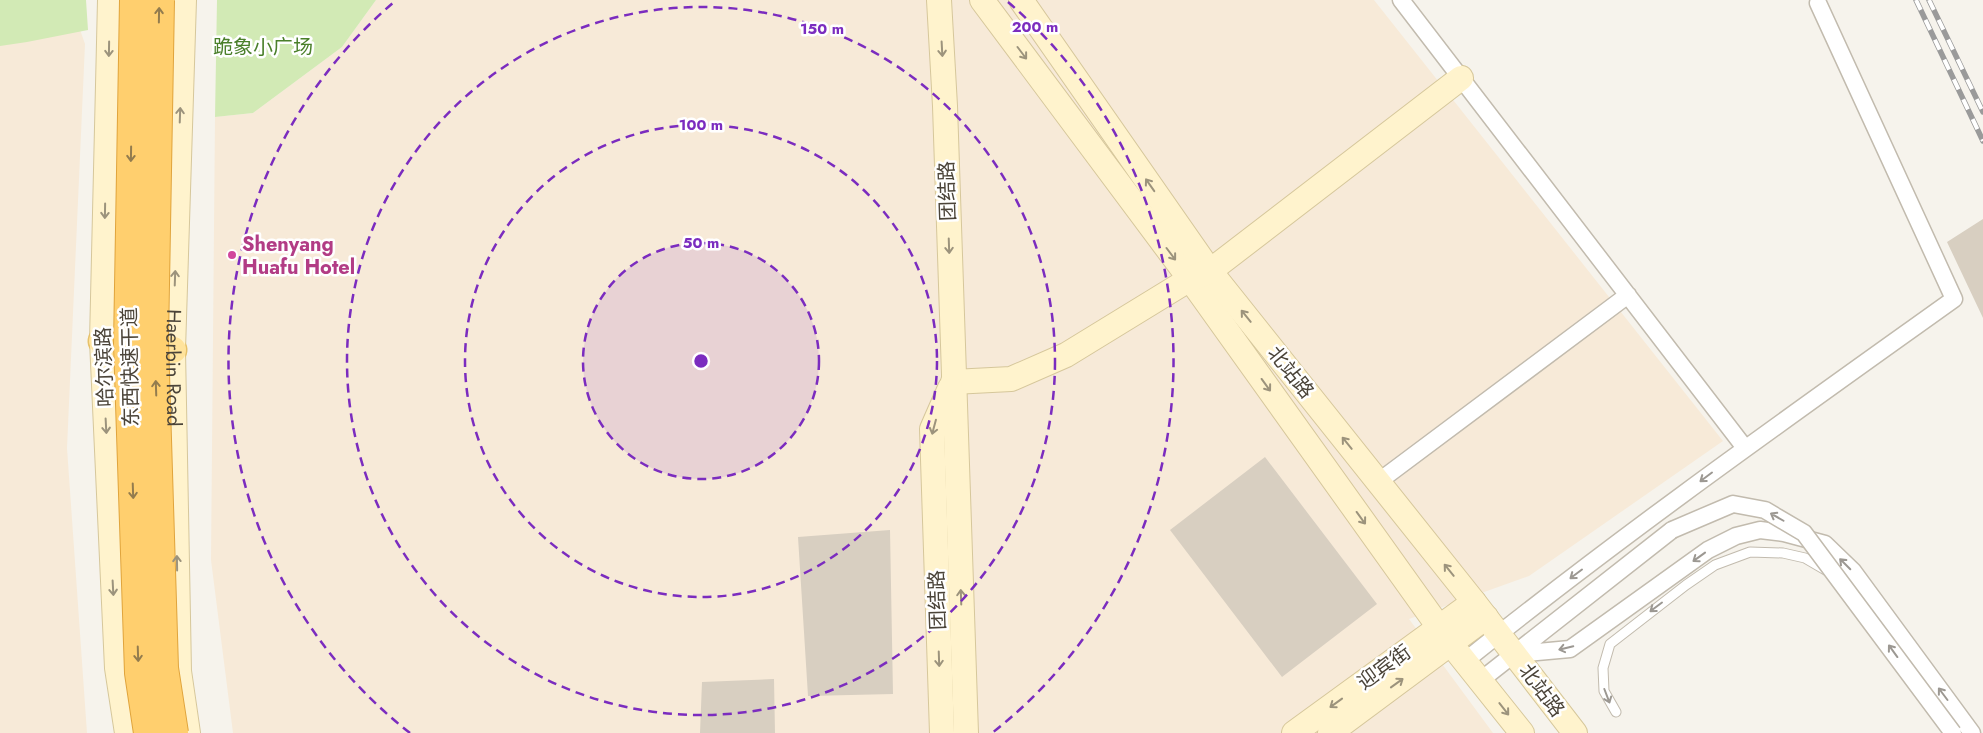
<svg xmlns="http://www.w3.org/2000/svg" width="1983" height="733" viewBox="0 0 1983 733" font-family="Jost,'Noto Sans SC',sans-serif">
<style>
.commercial{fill:#f7ead8}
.green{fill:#d2eab5}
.building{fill:#d8cfc1}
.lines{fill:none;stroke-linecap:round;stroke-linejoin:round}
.lane-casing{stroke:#c2bbae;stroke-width:11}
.street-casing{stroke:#c2bbae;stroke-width:19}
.secondary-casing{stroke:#d6c79b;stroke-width:26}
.primary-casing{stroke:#e6c16a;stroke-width:29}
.lane{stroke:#fff;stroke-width:9}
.street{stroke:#fff;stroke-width:16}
.secondary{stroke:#fff3cd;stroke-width:24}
.primary{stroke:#ffe39c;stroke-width:26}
.rail-casing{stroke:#9a9a9a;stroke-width:5.5}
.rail{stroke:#fff;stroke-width:4;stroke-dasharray:11;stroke-linecap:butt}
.street-bridge-casing{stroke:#c2bbae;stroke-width:19;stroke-linecap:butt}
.highway-bridge-casing{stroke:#e0a43c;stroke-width:30;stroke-linecap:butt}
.street-bridge{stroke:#fff;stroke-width:16}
.highway-bridge{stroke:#ffcf6e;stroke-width:28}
.oneway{stroke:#937c4e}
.oneway2{stroke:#9c937c}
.oneway3{stroke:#9c9892}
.ring{fill:none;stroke:#7b2cbf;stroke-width:2.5;stroke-dasharray:9 6}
.hotel-dot{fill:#d1479c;stroke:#fff;stroke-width:2}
.labels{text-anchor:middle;stroke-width:5;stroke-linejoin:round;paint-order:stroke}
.park-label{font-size:20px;fill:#4a7f2a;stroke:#fff}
.street-label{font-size:20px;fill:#4b4439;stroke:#fff}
.hotel-label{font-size:20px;font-weight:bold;fill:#b23c85;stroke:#fff;text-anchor:start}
.centre{fill:#7b2cbf;stroke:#fff;stroke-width:2.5}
.ring-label{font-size:15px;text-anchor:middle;font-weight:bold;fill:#7b2cbf;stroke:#fff;stroke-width:5;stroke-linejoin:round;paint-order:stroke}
</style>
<rect width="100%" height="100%" fill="#f6f3ec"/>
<!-- commercial -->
<path class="commercial" d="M376,0H1374L1723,441L1529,576L1409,619L1493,733H233L211,560L215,117L253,113L342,47Z
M77,21L85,44L67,448L87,733H0V30Z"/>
<!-- green -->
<path class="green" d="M0,0H86L88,30L27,42L0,46Z
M217,0H376L342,47L253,113L215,117Z"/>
<!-- building -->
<path class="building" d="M1983,219V318L1947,242Z
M1265,457L1377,604L1282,677L1170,530Z
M890,530L893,694L808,696L798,537Z
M774,679L775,733H700L702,682Z"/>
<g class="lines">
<!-- lane casing -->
<g class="lane-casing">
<path id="lane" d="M1616,712L1604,691L1603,668L1610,644L1686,585L1715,565L1750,552L1783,553L1805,558L1829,572"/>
</g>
<!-- street casing -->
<g class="street-casing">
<path id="street" d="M1401,0L1745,448
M1378,482L1628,295
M1515,654L1570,649L1708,550L1736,536L1760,530L1784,533L1825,544L1853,571L1972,733
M1465,661C1623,534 1789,417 1954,299L1818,3
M1481,680L1672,530"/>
</g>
<!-- secondary casing -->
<g class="secondary-casing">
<g id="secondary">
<path d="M110,0L102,341L117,668L127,733"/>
<path id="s1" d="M184,0L173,350L179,671L188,733"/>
<path d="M939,0L945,106L966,733"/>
<path d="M982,0L1190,279L1451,644L1522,733"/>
<path d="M1021,0L1210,271L1474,602L1575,733"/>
<path d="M953,382L1011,379L1066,355L1190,279L1210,271L1461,78"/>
<path d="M942,733L932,429L950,388"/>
<path d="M1294,733L1474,602"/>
<path d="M1330,733L1486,617"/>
</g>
</g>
<!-- primary casing -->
<g class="primary-casing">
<path id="primary" d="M102,341L173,350"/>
</g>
<!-- lane -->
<use href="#lane" class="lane"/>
<!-- street -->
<use href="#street" class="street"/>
<!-- secondary -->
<use href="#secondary" class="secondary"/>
<!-- primary -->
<use href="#primary" class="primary"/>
<!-- rail casing -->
<g class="rail-casing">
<path id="rail" d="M1916,0L1983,141
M1929,0L1983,112"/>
</g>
<!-- rail -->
<use href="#rail" class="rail"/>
<!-- street-bridge casing -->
<g class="street-bridge-casing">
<path id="street-bridge" d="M1672,530L1733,504L1765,510L1804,533L1953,733"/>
</g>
<!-- highway-bridge casing -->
<g class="highway-bridge-casing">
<path id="highway-bridge" d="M134,0L128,344L139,673L148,733
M160,0L154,341L164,668L174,733"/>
</g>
<!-- street-bridge -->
<use href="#street-bridge" class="street-bridge"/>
<!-- highway-bridge -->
<use href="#highway-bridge" class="highway-bridge"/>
</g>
<!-- one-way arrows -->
<defs><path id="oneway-shaft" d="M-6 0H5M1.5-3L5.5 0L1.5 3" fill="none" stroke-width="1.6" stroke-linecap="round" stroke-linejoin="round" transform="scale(1.25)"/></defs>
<g class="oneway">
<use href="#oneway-shaft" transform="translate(159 15) rotate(-89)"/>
<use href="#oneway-shaft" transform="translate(131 154) rotate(91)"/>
<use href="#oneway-shaft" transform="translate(156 388) rotate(-92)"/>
<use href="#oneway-shaft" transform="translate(133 491) rotate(88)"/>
<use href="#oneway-shaft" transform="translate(138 654) rotate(88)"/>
</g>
<g class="oneway2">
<use href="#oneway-shaft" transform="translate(109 49) rotate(91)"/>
<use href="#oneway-shaft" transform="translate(942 49) rotate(87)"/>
<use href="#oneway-shaft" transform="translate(1022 53) rotate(53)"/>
<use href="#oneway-shaft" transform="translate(180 115) rotate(-88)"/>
<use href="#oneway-shaft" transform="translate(1150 185) rotate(-125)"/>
<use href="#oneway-shaft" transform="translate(105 211) rotate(91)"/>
<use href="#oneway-shaft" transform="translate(949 246) rotate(88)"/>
<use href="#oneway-shaft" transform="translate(1171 254) rotate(53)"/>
<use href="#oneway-shaft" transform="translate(175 278) rotate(-88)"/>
<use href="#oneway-shaft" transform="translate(1246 316) rotate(-129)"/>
<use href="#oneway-shaft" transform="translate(1266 385) rotate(54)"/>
<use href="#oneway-shaft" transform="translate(106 426) rotate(87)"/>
<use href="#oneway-shaft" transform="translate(934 427) rotate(105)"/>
<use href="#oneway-shaft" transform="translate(1347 443) rotate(-129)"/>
<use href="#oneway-shaft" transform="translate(1361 518) rotate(54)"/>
<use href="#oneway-shaft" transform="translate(177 563) rotate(-91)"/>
<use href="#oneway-shaft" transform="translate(1449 570) rotate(-129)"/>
<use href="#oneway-shaft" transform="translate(113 588) rotate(87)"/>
<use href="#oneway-shaft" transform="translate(961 597) rotate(-92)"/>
<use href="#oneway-shaft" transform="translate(939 659) rotate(88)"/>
<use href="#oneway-shaft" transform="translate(1397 683) rotate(-36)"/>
<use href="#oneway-shaft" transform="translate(1336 703) rotate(144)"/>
<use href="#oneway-shaft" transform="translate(1504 709) rotate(52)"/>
</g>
<g class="oneway3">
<use href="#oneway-shaft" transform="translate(1706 477) rotate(143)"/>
<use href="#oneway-shaft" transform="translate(1777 517) rotate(-150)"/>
<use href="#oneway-shaft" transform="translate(1699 557) rotate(144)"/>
<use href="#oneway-shaft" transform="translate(1845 564) rotate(-135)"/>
<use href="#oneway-shaft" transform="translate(1576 574) rotate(143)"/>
<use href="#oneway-shaft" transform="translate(1656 607) rotate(143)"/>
<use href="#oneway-shaft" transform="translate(1566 648) rotate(166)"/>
<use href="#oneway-shaft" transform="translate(1893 651) rotate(-126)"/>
<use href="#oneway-shaft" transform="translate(1943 694) rotate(-127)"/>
<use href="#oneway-shaft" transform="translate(1607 696) rotate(69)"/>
</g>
<!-- distance rings -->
<circle cx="701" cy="361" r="118" fill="#7b2cbf" fill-opacity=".12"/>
<g class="ring">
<circle cx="701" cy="361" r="118"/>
<circle cx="701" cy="361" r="236"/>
<circle cx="701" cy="361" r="354"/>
<path d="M410 733A472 472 0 0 1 394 2M1008 2A472 472 0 0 1 992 733"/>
</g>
<!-- markers -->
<circle class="hotel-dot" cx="232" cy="255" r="5"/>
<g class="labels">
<!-- park labels -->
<g class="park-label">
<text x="263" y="54">跪象小广场</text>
</g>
<!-- street labels -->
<g class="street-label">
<text transform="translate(947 191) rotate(-92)" y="7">团结路</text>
<text transform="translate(104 367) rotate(-92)" y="7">哈尔滨路</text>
<text transform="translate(130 367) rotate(-91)" y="7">东西快速干道</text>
<text dy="7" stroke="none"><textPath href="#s1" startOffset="368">Haerbin Road</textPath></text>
<text transform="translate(1291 372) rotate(51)" y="7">北站路</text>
<text transform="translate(937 600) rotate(-92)" y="7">团结路</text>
<text transform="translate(1384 667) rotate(-36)" y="7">迎宾街</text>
<text transform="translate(1542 690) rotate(53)" y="7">北站路</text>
</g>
<!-- hotel labels -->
<g class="hotel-label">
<text x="242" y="251">Shenyang<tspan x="242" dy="23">Huafu Hotel</tspan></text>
</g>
</g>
<circle cx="701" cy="361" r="8" class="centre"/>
<g class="ring-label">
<text x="1035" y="32">200 m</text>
<text x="822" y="34">150 m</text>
<text x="701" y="130">100 m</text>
<text x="701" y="248">50 m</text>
</g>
</svg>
